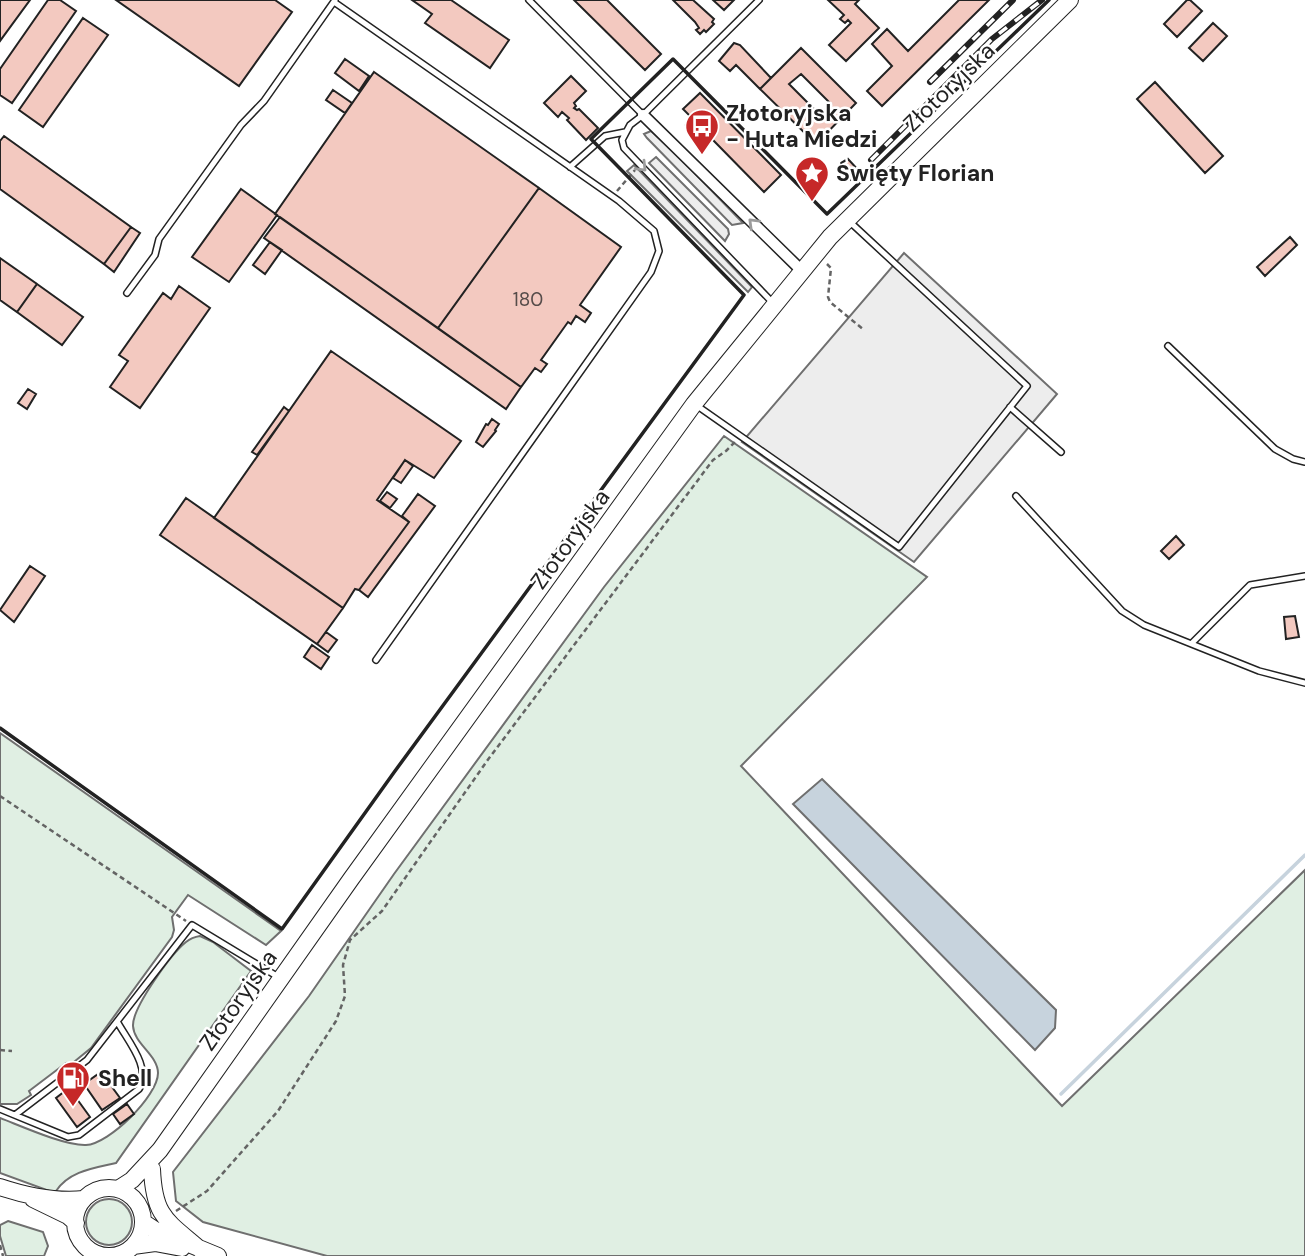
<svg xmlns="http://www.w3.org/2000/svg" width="1305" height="1256" viewBox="0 0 1305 1256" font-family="'DM Sans',sans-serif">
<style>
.green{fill:#e0efe3;stroke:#6f6f6f;stroke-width:2}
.parking{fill:#ededed;stroke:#6f6f6f;stroke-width:2}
.water{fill:#c7d3dd;stroke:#6f6f6f;stroke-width:2}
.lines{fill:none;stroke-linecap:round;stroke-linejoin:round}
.stream{stroke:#c7d3dd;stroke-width:3.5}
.building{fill:#f3c9c0;stroke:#222;stroke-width:2;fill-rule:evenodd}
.lane-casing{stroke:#222;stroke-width:8}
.street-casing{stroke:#222;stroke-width:13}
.secondary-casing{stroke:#222;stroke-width:18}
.path{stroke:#646464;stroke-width:2.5;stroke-dasharray:5 3.5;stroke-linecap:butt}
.lane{stroke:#fff;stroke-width:5}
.street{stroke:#fff;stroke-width:10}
.secondary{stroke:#fff;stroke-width:16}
.rail-casing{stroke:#222;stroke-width:6}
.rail{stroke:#fff;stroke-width:3.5;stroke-dasharray:10;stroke-linecap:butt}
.wall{stroke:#222;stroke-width:3.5}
.oneway{stroke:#9c9c9c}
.labels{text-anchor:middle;stroke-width:5;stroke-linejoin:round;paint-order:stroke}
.number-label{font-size:19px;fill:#564c4a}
.street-label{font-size:23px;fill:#222;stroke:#fff}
.poi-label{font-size:23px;font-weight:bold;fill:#222;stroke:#fff;text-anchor:start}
</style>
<rect width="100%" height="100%" fill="#fff"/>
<!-- green -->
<path class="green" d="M724,436L927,577L741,766L1062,1106L1305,870V1256H327L203,1222L176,1201L173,1172L309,996L394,874L604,587Z
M0,733L281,931L266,945L188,895L172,917L174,930L172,937L91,1048L69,1066L66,1063L29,1091L31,1095L17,1104H0Z
M200,936L213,942L251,971L116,1163C94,1168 69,1171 56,1191L52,1192L0,1173V1118C21,1126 65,1146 86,1145C109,1144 158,1096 158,1073C158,1055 134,1044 133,1026C132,1008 171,954 186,942C191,938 194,937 200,936Z
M86 1222a23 23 0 1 1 46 0a23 23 0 1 1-46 0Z
M8,1221L43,1232L48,1246L44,1256H6L0,1236V1225Z"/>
<!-- parking -->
<path class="parking" d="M651,131L678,156L743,223L732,225L647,138L644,134Z
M656,157L728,229L729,234L725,241L649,163Z
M634,165L752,287L748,292L627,171Z
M904,253L1057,394L914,562L742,442Z"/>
<!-- water -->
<path class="water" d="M822,779L1056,1010L1055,1028L1035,1050L793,804Z"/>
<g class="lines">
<!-- stream -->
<path class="stream" d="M1061,1094L1305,855"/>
</g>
<!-- building -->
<path class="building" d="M0,0H30L0,41Z
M48,0H60L76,11L12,103L0,95V69Z
M116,0H275L292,12L239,86Z
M412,0H451L509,40L490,68L425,23L432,14Z
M574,0H607L661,54L645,70Z
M673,0H693L714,19L712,22L714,24L706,32L704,30L700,34L696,30L699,28L695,22Z
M713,0H734L724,10Z
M828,0H859L855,4L879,28L846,61L829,45L851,23L848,20L845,23L840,19L844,15Z
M959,0H989L882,106L867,91L892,66L872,44L887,29L908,51Z
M1187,0H1190L1202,11L1177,37L1164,24Z
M83,18L108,35L43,127L19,110Z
M1213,23L1227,36L1203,61L1189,48Z
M734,43L740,45L771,78L760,89L736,65L730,71L719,61Z
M801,48L856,103L816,144L760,89ZM801,74L831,104L820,115L789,84Z
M345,59L369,76L359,91L335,73Z
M374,72L539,188L438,328L275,214Z
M571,76L586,91L574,103L576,106L574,108L577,110L579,109L598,128L586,140L567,120L569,118L562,112L558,117L544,103Z
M1155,82L1223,156L1205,173L1137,99Z
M333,90L352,103L345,113L326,100Z
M700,93L781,175L764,192L711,138L705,144L686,125L692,118L683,109Z
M4,136L131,227L104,264L0,189V141Z
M848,159L860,172L851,180L839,168Z
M539,188L621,247L580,305L591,313L585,322L576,316L571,324L568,322L541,360L547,364L541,372L535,368L521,387L438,328Z
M241,189L277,215L229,282L192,257Z
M280,217L521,387L506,409L264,238Z
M131,227L140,233L114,272L104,264Z
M1290,237L1297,245L1265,276L1257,267Z
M270,242L282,250L265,274L253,265Z
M0,258L37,284L17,312L0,300Z
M37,284L83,317L62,345L17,312Z
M179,286L210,308L140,408L110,387L128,361L119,355L163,293L171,299Z
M331,351L461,441L434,478L405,460L377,500L409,522L359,590L355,589L343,608L214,518Z
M28,389L36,394L27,409L18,403Z
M284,407L289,411L257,455L252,452Z
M492,419L499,424L495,430L496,431L483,447L476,442L486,424L488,425Z
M405,460L413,466L401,483L393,478Z
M387,492L397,499L390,508L380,501Z
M418,494L435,506L368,597L359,590L409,522L402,516Z
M186,498L343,608L317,644L160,535Z
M1176,536L1184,545L1169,559L1161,551Z
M30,566L45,576L14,622L0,610Z
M1295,616L1299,637L1286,639L1284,617Z
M326,632L337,640L328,652L317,644Z
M312,645L329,657L321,669L304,657Z
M101,1072L120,1098L102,1110L84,1084Z
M69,1088L90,1117L77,1127L56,1098Z
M127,1104L134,1114L120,1124L113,1114Z"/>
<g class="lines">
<!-- lane casing -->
<g class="lane-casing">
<path id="lane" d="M529,0L643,115
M759,0L643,115L630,125L622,140L624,148L773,303
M334,2L619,201L654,231L659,251L651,272L376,660
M570,167L605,136L625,132
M127,293L155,255L159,239L241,125L264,101L335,0
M1168,346L1275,449L1293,459L1305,462
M696,405L899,547L1027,386L850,222
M1010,407L1061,452
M1016,496L1122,611L1144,625L1259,671L1305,683
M1192,643L1250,585L1305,576
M0,1109L68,1137L79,1135L139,1089C152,1069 128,1041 118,1023
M15,1115L87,1060L192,925L280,978"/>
</g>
<!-- street casing -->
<g class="street-casing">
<path id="street" d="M643,115L801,270"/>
</g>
<!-- secondary casing -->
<g class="secondary-casing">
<path id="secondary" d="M152,1169C154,1219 168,1221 203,1252
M0,1187C27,1196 56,1202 84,1199
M75 1222a34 34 0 1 1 68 0a34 34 0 1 1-68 0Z
M118,1189L132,1180L160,1150L351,879L694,404L830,237L1070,0
M33,1199L68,1216L76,1223
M143,1222L155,1230L218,1256
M133,1246L155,1243L182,1248"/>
</g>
<!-- path -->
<path class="path" d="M617,191L635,170
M827,264L831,268L828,297L830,302L864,330
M0,796L186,921
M0,1050L12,1051
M176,1211L207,1191L278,1111L336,1021L345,996L343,965L350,940L382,911L487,761L713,460L726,451L735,442
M0,1245L3,1256"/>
<!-- lane -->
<use href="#lane" class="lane"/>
<!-- street -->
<use href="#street" class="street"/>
<!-- secondary -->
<use href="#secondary" class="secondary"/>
<!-- rail casing -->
<g class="rail-casing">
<path id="rail" d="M930,82L1013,0
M871,160L992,39L1042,0"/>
</g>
<!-- rail -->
<use href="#rail" class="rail"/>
<!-- wall -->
<path class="wall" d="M0,728L282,929L395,771L744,295L591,139L673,59L827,214L1049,0"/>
</g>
<!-- one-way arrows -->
<defs><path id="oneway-chevron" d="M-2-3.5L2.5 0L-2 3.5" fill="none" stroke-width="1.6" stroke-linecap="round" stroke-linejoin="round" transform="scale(1.75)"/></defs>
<g class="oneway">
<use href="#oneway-chevron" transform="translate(642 167) rotate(46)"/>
<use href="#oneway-chevron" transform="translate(753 223) rotate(-136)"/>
</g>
<!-- icons -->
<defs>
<g id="bus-pin" transform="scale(1.75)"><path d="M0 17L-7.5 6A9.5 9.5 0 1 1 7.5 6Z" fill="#c62828" stroke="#fff"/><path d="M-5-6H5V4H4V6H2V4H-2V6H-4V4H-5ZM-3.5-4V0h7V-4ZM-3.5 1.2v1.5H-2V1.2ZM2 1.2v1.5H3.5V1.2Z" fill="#fff"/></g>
<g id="sight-pin" transform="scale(1.75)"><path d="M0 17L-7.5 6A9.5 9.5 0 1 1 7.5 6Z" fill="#c62828" stroke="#fff"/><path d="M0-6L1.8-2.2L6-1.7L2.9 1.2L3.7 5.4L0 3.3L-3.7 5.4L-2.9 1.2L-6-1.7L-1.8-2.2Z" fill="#fff"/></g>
<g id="fuel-pin" transform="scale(1.75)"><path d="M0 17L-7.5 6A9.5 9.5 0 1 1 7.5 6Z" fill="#c62828" stroke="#fff"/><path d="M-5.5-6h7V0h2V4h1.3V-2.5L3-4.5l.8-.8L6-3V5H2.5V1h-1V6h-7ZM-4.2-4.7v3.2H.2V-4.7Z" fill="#fff"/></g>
</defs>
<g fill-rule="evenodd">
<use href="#bus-pin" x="702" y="126"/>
<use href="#sight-pin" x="812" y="173"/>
<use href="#fuel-pin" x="73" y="1078"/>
</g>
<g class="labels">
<!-- number labels -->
<g class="number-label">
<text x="528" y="306">180</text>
</g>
<!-- street labels -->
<g class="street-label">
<text transform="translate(949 87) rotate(-44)" y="8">Złotoryjska</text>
<text transform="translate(570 539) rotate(-54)" y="8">Złotoryjska</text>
<text transform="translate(238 1000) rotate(-55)" y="8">Złotoryjska</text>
</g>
<!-- poi labels -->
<g class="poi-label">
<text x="726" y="121">Złotoryjska<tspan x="726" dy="26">- Huta Miedzi</tspan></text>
<text x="836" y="181">Święty Florian</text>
<text x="98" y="1086">Shell</text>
</g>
</g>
</svg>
